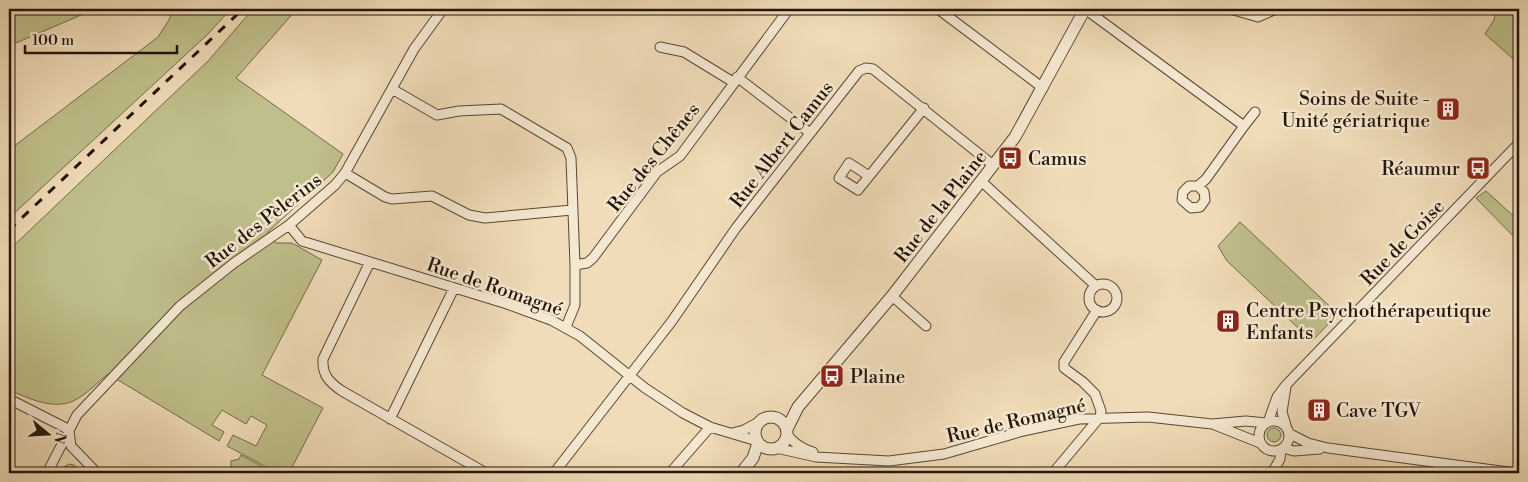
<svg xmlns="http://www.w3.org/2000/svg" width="1528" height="482" viewBox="0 0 1528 482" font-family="'Libre Bodoni',serif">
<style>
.green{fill:#bfbf8b;stroke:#726a4a}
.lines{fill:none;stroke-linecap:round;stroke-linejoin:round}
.minor-casing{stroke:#574736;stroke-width:11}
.tertiary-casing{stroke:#574736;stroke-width:13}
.minor{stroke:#f5e8d1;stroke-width:9}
.tertiary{stroke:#f5e8d1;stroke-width:11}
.rail{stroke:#24150a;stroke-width:3;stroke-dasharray:9 9;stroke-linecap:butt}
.labels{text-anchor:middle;stroke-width:5;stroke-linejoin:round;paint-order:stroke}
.poi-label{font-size:19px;fill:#24150a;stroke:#f5e8d1;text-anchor:start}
.street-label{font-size:19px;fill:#24150a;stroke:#f5e8d1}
</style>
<rect width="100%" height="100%" fill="#f0dcb8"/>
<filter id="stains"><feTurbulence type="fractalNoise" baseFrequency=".004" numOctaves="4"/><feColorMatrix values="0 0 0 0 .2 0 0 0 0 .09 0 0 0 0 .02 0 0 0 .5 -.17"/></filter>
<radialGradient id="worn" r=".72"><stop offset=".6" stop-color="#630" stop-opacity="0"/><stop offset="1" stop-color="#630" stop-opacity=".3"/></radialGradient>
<!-- green -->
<path class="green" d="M9,9H95L9,46Z
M173,9H231L208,34L9,218V150L158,37L169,20Z
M253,9H297L236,78L343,154L333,172L268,232L276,243H292L322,260L262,375L323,408L289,473H278L227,446L233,435L256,446L267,425L251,416L246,424L222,410L212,425L224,432L219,441L108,374C98,382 88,393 77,399C56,412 28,398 9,390V250L208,61Z
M1496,9H1519V64L1485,34L1494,20Z
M1486,191L1519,221V242L1476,198Z
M1240,222L1338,314L1312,341L1227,261L1218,246Z
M1267 435a7 7 0 1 1 14 0a7 7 0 1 1-14 0Z
M241,455L274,473H223V469L231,468V461L239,459Z
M69,464L74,465L82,473H54Z"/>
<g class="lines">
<!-- minor casing -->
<g class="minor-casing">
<path id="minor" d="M938,9L1043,88
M1085,9L1244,126L1206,179L1198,186H1189L1183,192L1182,200L1191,208L1200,207L1205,200L1204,192L1198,186
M1230,9L1258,17L1276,9
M660,47L684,52L733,82
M737,77L810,133
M392,89L437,115L459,111L501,109L567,148L571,158L575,265
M1244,126L1255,112
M345,173L385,197L392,199L432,196L469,215L485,218L572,210
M869,176L849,163L839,178L858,190L924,108
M981,181L1096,286
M289,225L302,241L507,304L551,320L580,336L645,388L683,413L710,427L757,441
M370,262L323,359C322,375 329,382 342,391L486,473
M1089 298a14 14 0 1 1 28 0a14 14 0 1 1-28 0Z
M892,296L926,326
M566,327L575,305V265L587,263L593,258L657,172L680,156L789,9
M9,399L64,427L69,431L71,446L97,473
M390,419L454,288
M1259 436a15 15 0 1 1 30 0a15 15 0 1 1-30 0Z
M1268,422L1277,397L1286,385L1519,143
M1215,425L1260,443
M1286,425L1282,412L1286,387
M732,433L744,430L757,423
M787,434C793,443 803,449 813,452
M1290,434L1308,443L1328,448L1516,473
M776,448L816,457L889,461L944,454L1023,431L1079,419L1148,417L1212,424L1246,421L1266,423
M1283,448L1294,451L1320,449
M47,473L77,415L180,306L234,263L289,225L335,185L345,173L414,49L443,9
M554,473L672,321L736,228L859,71L866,68L873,69L993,165
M670,473L710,427
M1053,473L1100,417L1101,411L1095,394L1083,382L1064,368V362L1097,310
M1272,473L1280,459L1281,450"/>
</g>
<!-- tertiary casing -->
<g class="tertiary-casing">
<path id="tertiary" d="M755 433a16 16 0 1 1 32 0a16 16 0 1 1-32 0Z
M787,429L798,407L892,296L1015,137L1085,9
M741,473L753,458L758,443"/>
</g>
<!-- minor -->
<use href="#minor" class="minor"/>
<!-- tertiary -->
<use href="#tertiary" class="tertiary"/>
<!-- rail -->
<path class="rail" d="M9,230L243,9"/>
</g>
<!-- icons -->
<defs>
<g id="building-square" transform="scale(1.25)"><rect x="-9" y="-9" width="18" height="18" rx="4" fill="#8f2418" stroke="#f5e8d1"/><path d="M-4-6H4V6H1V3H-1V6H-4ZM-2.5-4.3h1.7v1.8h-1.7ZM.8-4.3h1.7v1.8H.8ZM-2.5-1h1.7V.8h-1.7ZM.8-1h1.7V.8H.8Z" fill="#fff"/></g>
<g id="bus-square" transform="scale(1.25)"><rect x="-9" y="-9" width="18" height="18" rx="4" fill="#8f2418" stroke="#f5e8d1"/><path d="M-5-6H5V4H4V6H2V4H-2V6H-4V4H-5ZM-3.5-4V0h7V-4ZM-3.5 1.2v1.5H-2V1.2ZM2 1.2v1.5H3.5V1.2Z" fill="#fff"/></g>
</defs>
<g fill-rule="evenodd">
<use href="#building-square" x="1448" y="109"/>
<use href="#bus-square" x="1010" y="158"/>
<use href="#bus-square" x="1478" y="168"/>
<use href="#building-square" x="1228" y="321"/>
<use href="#bus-square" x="832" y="376"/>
<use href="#building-square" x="1319" y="410"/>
</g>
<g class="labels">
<!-- poi labels -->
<g class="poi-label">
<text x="1430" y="105" text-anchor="end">Soins de Suite -<tspan x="1430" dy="22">Unité gériatrique</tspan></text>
<text x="1028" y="165">Camus</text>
<text x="1460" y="175" text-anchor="end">Réaumur</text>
<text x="1246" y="317">Centre Psychothérapeutique<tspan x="1246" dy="22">Enfants</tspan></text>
<text x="850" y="383">Plaine</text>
<text x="1336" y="417">Cave TGV</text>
</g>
<!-- street labels -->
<g class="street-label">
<text transform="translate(781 144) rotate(-52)" y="7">Rue Albert Camus</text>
<text transform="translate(653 157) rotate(-51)" y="7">Rue des Chênes</text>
<text transform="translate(940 206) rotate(-52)" y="7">Rue de la Plaine</text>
<text transform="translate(263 220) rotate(-38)" y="7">Rue des Pèlerins</text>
<text transform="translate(1402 242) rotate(-46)" y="7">Rue de Goise</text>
<text transform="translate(495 286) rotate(19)" y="7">Rue de Romagné</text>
<text transform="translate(1016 420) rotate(-13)" y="7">Rue de Romagné</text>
</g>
</g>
<!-- margin -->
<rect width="1528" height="482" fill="none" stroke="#f0dcb8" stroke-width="30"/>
<rect x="10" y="10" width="1508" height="462" fill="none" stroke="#24150a" stroke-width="2.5"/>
<rect x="15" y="15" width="1498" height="452" fill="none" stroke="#24150a"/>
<!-- north arrow -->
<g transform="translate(48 434) rotate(108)" stroke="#f5e8d1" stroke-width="4" paint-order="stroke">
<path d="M0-4L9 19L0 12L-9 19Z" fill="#24150a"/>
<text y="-8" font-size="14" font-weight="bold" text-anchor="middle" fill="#24150a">N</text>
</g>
<!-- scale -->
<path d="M25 45v8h152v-8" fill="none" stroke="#24150a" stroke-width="2.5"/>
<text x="32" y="45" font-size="15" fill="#24150a" stroke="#f5e8d1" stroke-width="4" paint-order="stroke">100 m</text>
<rect width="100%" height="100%" filter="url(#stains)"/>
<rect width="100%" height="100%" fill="url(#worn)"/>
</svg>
